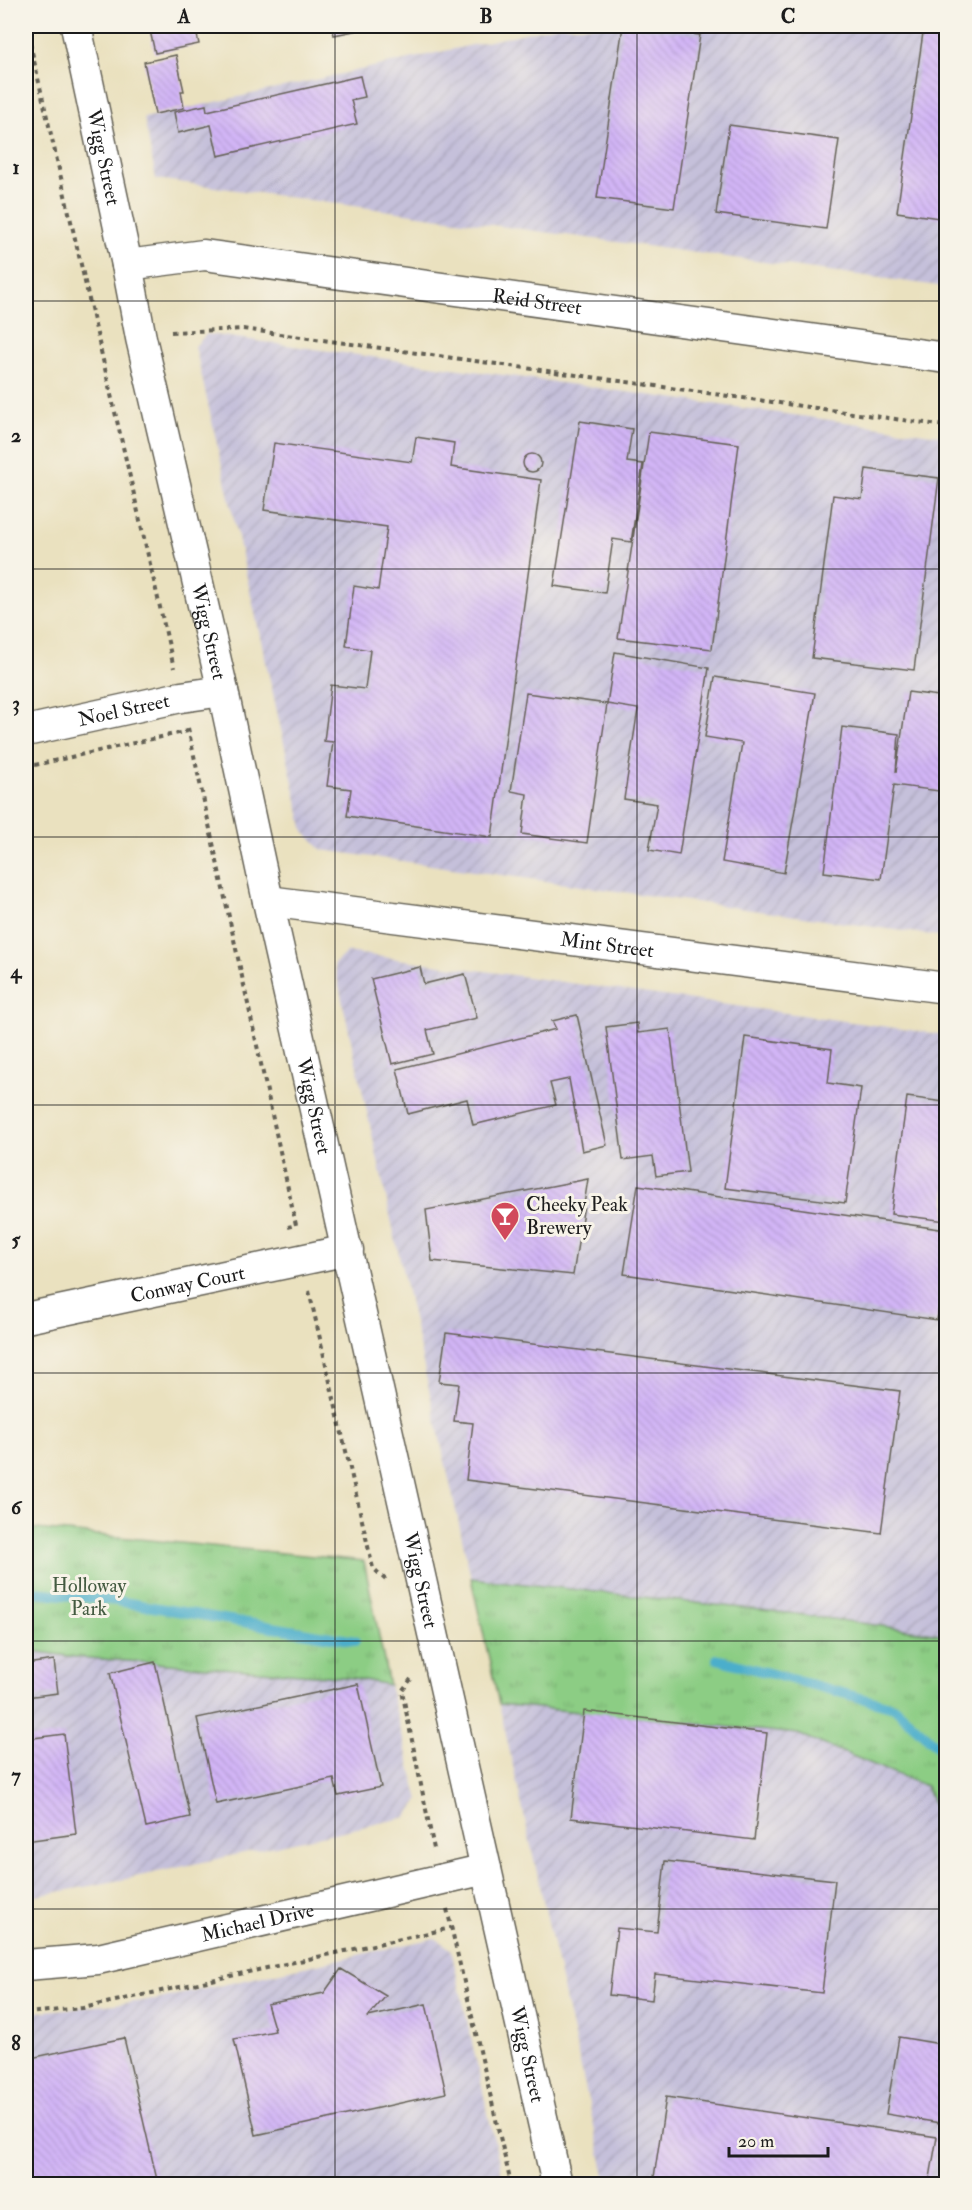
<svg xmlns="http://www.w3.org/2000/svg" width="972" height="2210" viewBox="0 0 972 2210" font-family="'IM FELL Double Pica',serif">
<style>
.industrial{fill:url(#industrial-furrows)}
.grass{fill:url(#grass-tufts);stroke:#547450;stroke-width:1.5}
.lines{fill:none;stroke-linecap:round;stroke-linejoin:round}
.stream{stroke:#4caecb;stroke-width:10}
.building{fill:url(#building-back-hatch)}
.street-casing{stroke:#646155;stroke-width:33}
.path{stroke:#646155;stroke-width:4;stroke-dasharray:4.5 4.5;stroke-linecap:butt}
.street{stroke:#fff;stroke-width:30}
.grid{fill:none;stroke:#1c1c1c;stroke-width:1.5;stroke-opacity:0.55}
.labels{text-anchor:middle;stroke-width:6;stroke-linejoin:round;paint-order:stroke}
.street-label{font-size:20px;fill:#1c1c1c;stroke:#f7f3e8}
.poi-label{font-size:20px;fill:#1c1c1c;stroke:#f7f3e8;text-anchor:start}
.park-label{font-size:20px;fill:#435a40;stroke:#f7f3e8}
.neatline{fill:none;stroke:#1c1c1c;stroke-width:2}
.grid-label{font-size:20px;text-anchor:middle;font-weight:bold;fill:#1c1c1c}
</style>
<defs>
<pattern id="industrial-furrows" width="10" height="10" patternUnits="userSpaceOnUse" patternTransform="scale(1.5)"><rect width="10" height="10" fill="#c5c0da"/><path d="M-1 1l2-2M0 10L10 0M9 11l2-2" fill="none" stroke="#a9a4ba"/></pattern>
<pattern id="grass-tufts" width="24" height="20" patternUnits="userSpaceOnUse" patternTransform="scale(1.5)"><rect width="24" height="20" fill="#8ccd84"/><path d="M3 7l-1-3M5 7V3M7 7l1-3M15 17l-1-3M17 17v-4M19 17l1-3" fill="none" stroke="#78af71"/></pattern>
<pattern id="building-back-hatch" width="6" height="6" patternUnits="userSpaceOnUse" patternTransform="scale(1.5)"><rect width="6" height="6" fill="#d2b5f6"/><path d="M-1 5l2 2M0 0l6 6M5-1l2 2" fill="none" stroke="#b49bd2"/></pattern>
</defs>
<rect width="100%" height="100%" fill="#f7f3e8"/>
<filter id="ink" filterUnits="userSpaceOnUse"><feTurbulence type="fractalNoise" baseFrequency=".0167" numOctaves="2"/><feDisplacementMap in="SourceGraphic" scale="12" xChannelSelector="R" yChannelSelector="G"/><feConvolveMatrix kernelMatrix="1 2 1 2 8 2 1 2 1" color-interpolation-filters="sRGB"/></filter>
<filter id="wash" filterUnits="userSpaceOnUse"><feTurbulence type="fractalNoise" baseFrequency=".008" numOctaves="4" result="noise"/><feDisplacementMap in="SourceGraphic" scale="24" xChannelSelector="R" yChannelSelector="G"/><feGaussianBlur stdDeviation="1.35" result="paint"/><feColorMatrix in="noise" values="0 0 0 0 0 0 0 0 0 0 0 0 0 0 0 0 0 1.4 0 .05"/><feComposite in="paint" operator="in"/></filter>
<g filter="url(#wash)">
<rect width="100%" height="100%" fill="#eae1bf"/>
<!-- industrial -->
<path class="industrial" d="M557,26H946V287L156,179L144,118Z
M207,334L946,436V937L322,850L304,832L195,346Z
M347,952L946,1035V1635L796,1614L471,1578L334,964Z
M26,1650L75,1657L354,1678L389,1685L419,1800L407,1817L126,1879L26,1898Z
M499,1704L798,1734L926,1786L946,1834V2184H607Z
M435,1938L451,1949L504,2184H26V2013L155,2000Z"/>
<!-- grass -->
<path class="grass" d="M26,1528L364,1561L389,1685L354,1678L75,1657L26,1650Z
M471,1578L796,1614L946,1635V1834L926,1786L798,1734L499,1704Z"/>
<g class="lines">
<!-- stream -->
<path class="stream" d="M26,1591L117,1601L355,1641
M717,1659L894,1707L946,1754"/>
</g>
<g id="blocks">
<!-- building -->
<path class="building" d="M149,26H195L199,44L155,53Z
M332,26H374V27L334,35Z
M623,26L700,35L674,208L597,198Z
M924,26H946V219L897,212Z
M176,55L184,91H181L184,108L155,114L144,62Z
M360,76L365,97L351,100L357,124L218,156L211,125L178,133L174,112L206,105L207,111Z
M729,125L839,140L826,229L716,214Z
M580,421L632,429L627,462L643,464L631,542L613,539L605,593L554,586Z
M649,432L739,444L712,649L618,638Z
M416,437L454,443L451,467L541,480L492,837L347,816L351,789L327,786L333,742L324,741L331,685L365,689L370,650L346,646L354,586L378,590L387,527L264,510L274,443L412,462Z
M523 463a9 9 0 1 1 18 0a9 9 0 1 1-18 0Z
M866,469L939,478L914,670L812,658L833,495L862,499Z
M615,652L709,668L679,855L649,850L657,804L624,799L638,709L607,704Z
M715,677L815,693L784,873L722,862L742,743L705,737Z
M908,692L946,697V792L894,785L881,879L824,872L842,727L899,734L896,772Z
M526,693L607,704L587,843L522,834L527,794L511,791Z
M420,967L424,984L465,974L477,1018L427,1030L433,1054L392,1064L371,979Z
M577,1015L607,1145L582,1151L569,1079L550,1083L556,1105L473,1125L467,1099L408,1114L397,1069L556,1029L552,1021Z
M637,1023L638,1033L670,1029L688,1172L656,1176L653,1156L623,1160L606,1027Z
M745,1037L832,1049L828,1083L861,1088L845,1203L725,1188Z
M907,1097L944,1102L946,1097V1221L891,1214Z
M588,1179L573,1275L432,1261L426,1210Z
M638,1185L946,1230V1259L937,1320L624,1274Z
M446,1333L900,1391L881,1533L466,1480L473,1423L454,1421L459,1384L439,1382Z
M54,1660L58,1693L26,1697V1664Z
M155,1662L190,1817L146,1827L110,1673Z
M358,1684L381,1787L338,1796L334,1779L216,1804L197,1718Z
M584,1711L767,1733L754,1840L571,1818Z
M64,1734L76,1834L26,1841V1739Z
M665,1861L835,1880L822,1993L655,1974L652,2000L609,1995L617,1928L657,1932Z
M341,1969L386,1996L368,2017L426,2004L446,2093L256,2135L234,2039L275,2031L267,2004L324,1993Z
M899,2037L946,2045V2124L886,2114Z
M124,2038L158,2184H26V2059Z
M666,2097L937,2137L929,2184H653Z"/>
</g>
</g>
<g filter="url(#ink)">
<use href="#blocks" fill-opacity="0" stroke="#646155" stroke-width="1.5"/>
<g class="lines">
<!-- street casing -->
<g class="street-casing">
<g id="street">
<path id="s1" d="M76,26L127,265L141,338L223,691L268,901L557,2184"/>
<path id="s2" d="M127,265L204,255L946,358"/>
<path id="s3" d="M26,731L181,697L223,691"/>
<path id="s4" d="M268,901L946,988"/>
<path id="s5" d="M26,1318L348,1250"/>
<path id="s6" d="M26,1965L98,1959L486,1869"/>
</g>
</g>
<!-- path -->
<path class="path" d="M26,26L174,668
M171,332L243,329L946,426
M188,728L296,1225L288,1227
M26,767L188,731
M309,1291L373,1568L388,1582
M411,1679L402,1691L434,1849
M447,1909L511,2184
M26,2013L83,2008L451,1928"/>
<!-- street -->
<use href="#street" class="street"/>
</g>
</g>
<!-- grid -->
<path class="grid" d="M335,26V2184M637,26V2184M26,301H946M26,569H946M26,837H946M26,1105H946M26,1373H946M26,1641H946M26,1909H946"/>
<!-- icons -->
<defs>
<g id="bar-pin" transform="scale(1.5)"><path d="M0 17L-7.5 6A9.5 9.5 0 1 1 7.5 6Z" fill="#d1495b" stroke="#f7f3e8"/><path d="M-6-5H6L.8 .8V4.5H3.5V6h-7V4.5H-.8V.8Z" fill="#fff"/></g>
</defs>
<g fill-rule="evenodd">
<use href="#bar-pin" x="505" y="1216"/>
</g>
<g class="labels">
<!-- street labels -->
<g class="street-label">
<text dy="7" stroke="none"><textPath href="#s1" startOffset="134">Wigg Street</textPath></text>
<text dy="7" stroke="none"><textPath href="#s2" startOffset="414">Reid Street</textPath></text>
<text dy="7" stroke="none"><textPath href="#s1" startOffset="620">Wigg Street</textPath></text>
<text dy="7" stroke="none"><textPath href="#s3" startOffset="100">Noel Street</textPath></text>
<text dy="7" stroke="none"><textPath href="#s4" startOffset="342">Mint Street</textPath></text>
<text dy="7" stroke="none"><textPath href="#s1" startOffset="1106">Wigg Street</textPath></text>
<text dy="7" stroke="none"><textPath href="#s5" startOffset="165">Conway Court</textPath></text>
<text dy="7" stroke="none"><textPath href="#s1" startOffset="1592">Wigg Street</textPath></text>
<text dy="7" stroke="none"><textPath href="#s6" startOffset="236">Michael Drive</textPath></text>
<text dy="7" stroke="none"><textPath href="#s1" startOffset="2078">Wigg Street</textPath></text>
</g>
<!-- poi labels -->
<g class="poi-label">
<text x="526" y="1211">Cheeky Peak<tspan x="526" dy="23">Brewery</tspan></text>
</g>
<!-- park labels -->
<g class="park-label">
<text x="89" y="1592">Holloway<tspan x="89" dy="23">Park</tspan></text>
</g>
</g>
<!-- margin -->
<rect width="972" height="2210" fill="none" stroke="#f7f3e8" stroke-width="66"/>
<!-- scale -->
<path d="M729 2147v9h99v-9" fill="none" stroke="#1c1c1c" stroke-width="3"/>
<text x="738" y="2147" font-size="18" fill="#1c1c1c" stroke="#f7f3e8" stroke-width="4.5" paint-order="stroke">20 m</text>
<rect x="33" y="33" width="906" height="2144" class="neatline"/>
<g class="grid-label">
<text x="184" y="23">A</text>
<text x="486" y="23">B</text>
<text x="788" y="23">C</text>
<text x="16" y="174">1</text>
<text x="16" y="442">2</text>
<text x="16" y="710">3</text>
<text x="16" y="978">4</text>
<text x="16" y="1246">5</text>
<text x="16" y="1514">6</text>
<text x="16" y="1782">7</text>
<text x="16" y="2050">8</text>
</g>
</svg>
